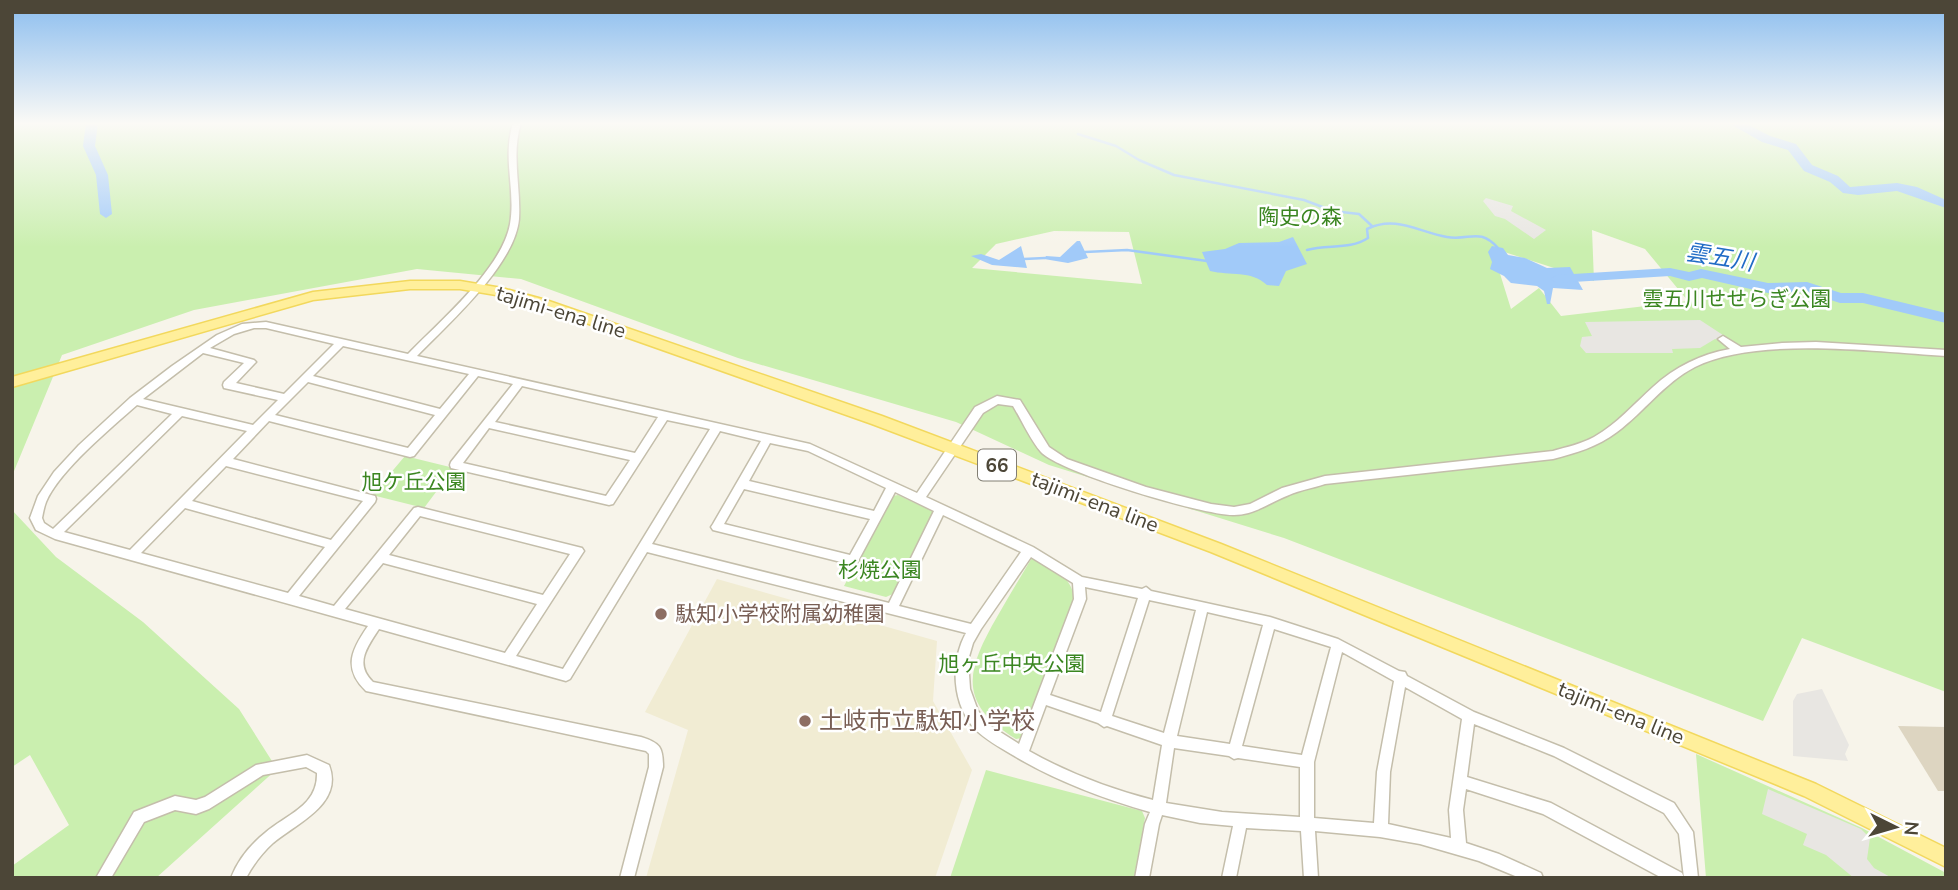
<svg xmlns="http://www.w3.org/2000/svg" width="1958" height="890" viewBox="0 0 1958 890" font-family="'Nunito Sans','Noto Sans JP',sans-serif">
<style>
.education{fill:#f1ecd3}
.green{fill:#caefaf;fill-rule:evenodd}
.parking{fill:#e8e6e2}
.water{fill:#a1caf9}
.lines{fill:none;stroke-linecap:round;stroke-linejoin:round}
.stream{stroke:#a1caf9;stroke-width:2.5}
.river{fill:#a1caf9;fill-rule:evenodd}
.building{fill:#ddd5c1}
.minor-casing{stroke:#c4beab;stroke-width:3}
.major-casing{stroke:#f2d85d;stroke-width:3}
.minor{fill:#fff;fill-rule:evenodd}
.major{fill:#ffef9b;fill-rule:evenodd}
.education-dot{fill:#8d6e63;stroke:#fff;stroke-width:2.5}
.labels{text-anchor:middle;stroke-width:5;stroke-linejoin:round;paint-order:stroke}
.shield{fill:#fff;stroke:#827e73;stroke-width:2}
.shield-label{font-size:19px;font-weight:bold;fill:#4c4637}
.park-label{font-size:21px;fill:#3b8621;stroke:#fff}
.street-label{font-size:21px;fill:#4c4637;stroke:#fff}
.education-label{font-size:21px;fill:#785e54;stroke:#fff;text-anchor:start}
.water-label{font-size:23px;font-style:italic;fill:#216cc6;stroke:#fff}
.near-education-label{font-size:24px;fill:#785e54;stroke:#fff;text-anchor:start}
</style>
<rect width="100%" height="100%" fill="#f7f4ea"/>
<!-- education -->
<path class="education" d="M717,579L937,641L933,701L972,770L935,878H646L688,730L645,712Z"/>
<!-- green -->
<path class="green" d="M12,123H1946V692L1802,638L1763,721L1284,538L1049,465L956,422L738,358L521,279L417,269L194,310L62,355L12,476ZM1592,230L1645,249L1688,301L1561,316L1539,288L1511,309L1492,248L1594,281ZM1054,231L1129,232L1142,284L972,268L996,244Z
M405,456L454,468L424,508L372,495Z
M898,495L932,511L933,514L895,593L886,597L844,586L892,496Z
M12,510L56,557L143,622L239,709L277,769L156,878H12V866L69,825L30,755L12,767Z
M1033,556C1050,567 1073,576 1074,599L1022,738L1016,739C956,703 967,669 997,617C1009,596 1021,576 1033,556Z
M1696,754L1862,828L1946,873V878H1706Z
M986,770L1142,811L1145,818L1134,878H950Z"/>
<!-- parking -->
<path class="parking" d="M1486,198L1513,206L1511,211L1546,230L1534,239L1505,219L1495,216L1483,201Z
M1700,320L1726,337L1720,340L1715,339L1700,348L1672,349L1673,353H1586L1580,346L1582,337L1592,336L1585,322Z
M1822,689L1849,745L1845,754L1848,761L1793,756V701L1797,694Z
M1768,789L1861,829L1870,838L1867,859L1874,868L1892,878H1854L1826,855L1803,845L1807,834L1762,814Z"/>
<!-- water -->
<path class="water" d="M1293,237L1307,264L1286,271L1279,286L1267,285C1251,270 1230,276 1210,271L1202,252L1225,249L1239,243L1279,242Z
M1077,241H1080L1088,258L1068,263L1044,259L1046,256L1060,257Z
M1021,246L1027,268L992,265L971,256L981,254L999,260Z
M1492,246L1503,248L1508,255L1525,258L1547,268L1570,267L1583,290L1553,288L1550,304H1547L1544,291L1537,286L1511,283L1504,276L1490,269L1492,262L1488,252Z"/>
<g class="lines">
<!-- stream -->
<path class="stream" d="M1078,134L1116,146L1139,160L1174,175L1304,200L1333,211L1359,214L1372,226
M1307,250C1327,244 1350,250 1368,238L1367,229C1396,215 1418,232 1447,237C1470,241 1479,227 1498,248
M1085,252L1127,250L1207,261
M1024,259L1045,258"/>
<!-- river -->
<path class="river" d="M86,123H98L95,146L108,175L112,214L106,218L100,214L96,175L83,146Z
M1733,123H1745L1770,136L1796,144L1812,165L1838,176L1850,187L1897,183L1917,187L1946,200V208L1897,191L1858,195L1843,193L1830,182L1804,171L1788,150L1762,142L1734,126Z
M1670,268L1689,272L1701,269L1768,283L1807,282L1841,293H1863L1946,313V323L1863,303H1840L1806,292L1768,293L1702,278L1689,281L1670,276L1557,283L1550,279L1557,275Z"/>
</g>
<!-- building -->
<path class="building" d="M1898,726L1946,727V791H1938Z"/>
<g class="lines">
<!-- minor casing -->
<g class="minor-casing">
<path id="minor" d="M513,123H521C511,155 521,186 519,219C515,265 448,324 417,356L810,444L917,493L975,407L997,396L1020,400L1049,447L1067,459L1146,487L1211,504L1234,507L1250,504L1282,488L1325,476L1553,451C1567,447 1581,444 1594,437C1617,424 1634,404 1653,387C1675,367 1701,354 1730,349L1718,339L1723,336L1741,347L1782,343L1816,342L1946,350V356C1876,352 1757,336 1695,367C1664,383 1644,412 1617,432C1597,447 1576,453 1553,459L1325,484C1313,488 1300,490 1289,495C1270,502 1255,515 1234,515C1205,516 1059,472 1041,452C1031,441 1021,419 1013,406L998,404L983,413L926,497L1033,547L1082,577L1142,589L1146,587L1151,591L1270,617L1338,639L1399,671L1405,672L1407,676L1474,712L1564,748L1674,803L1693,832L1698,878H1662L1543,814L1466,789L1463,810L1466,843L1499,854L1541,873L1543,878H1520L1479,861L1420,844L1380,837L1315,831L1318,878H1304L1301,831L1246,828L1236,878H1222L1233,826L1200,823L1162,815L1159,824L1149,878H1135L1145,824L1150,812C1101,798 1054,780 1011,754C999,747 985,739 975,729C952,704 950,662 966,633L647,552L570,679L566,681L379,629C367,647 354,664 373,682L641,737C660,743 663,747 663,767L634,878H620L649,767V754L646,751L366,691C342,668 352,649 368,626L55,539L36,530L30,518L38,496L54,472L79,445L130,398L172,366L217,335L242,324L266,322L408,354C439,322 502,269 510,224C516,190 502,159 513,123ZM254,328H266L334,344L284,394L236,383L254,364L256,362L254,360L210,348L234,334ZM343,346L469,374L440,409L313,376ZM203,353L244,363L224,382L223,385L224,388L278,400L253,425L143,399ZM478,376L513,384L451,462L450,465L451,468L609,505L613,504L667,420L710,429L563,669L516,656L582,554L584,551L582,548L418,507L414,508L334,606L299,596L375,502L376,499L375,496L233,459L269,421L410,457L414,456ZM308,382L435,415L408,448L275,415ZM522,386L658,417L635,453L495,422ZM137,405L172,414L53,529L44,523L42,518C43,513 44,507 46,502C59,471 111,428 137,405ZM182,416L247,431L130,550L64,532ZM489,428L630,460L606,496L463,463ZM720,431L761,441L713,524L711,527L713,530L853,565L857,563L895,492L934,511L889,603L652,544ZM770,443L808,451L886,488L874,511L749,481ZM226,466L363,501L331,540L192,501ZM744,489L870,519L850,555L724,524ZM185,508L325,547L288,593L141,553ZM943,515L1021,552L971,624L899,606ZM420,516L570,554L543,595L389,555ZM1031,557L1073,583L1074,599L1019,744L989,725L978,711L970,689L968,660L973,643L981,629ZM383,563L537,604L505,653L345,609ZM1085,587L1138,598L1101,712L1050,695L1086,599ZM1149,600L1196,610L1164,733L1112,716ZM1207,612L1263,625L1230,744L1177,736ZM1274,629L1331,647L1302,755L1242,746ZM1342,652L1394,681L1377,772L1374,823L1314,818V762ZM1405,687L1462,719L1449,810L1451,838L1388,824L1390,772ZM1046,705L1098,723L1104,727L1107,726L1162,745L1153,800C1110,789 1068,773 1029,751ZM1474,724L1554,756L1664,813L1679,834L1684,878L1682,873L1551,803L1467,777ZM1174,748L1229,756L1234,759L1238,758L1300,767V817L1222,812L1166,803Z
M307,755L329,765C344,804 297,823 273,843C262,853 253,865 246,878H231C238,860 250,845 265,833C287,814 318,806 317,773L306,767L263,775L209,809L196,814L175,810L144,822L111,878H96L134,812L175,796L196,800L205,797L256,765Z"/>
</g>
<!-- major casing -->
<g class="major-casing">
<path id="major" d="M410,281H460L502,288L546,300L882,416L1221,544L1816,784L1946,848V867L1804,796L1211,552L872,424L538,306L502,296L460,289H410L313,300L12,387V377L313,292Z"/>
</g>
<!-- minor -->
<use href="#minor" class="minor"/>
<!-- major -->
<use href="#major" class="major"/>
</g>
<!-- sky -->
<linearGradient id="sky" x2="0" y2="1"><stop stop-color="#8bbdef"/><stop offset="0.5" stop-color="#fbfaf6"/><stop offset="1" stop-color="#fbfaf6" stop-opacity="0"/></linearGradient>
<rect width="1958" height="247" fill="url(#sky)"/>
<!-- markers -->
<g class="education-dot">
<circle cx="661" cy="614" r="7"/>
<circle cx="805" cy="721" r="7"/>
</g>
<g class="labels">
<!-- shield labels -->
<rect class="shield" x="978" y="449.5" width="38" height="31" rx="5"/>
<g class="shield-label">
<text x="997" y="472">66</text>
</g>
<!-- park labels -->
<g class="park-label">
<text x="1300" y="224">陶史の森</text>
<text x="1737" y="306">雲五川せせらぎ公園</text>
<text x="414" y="489">旭ケ丘公園</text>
<text x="880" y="577">杉焼公園</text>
<text x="1012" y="671">旭ヶ丘中央公園</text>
</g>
<!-- street labels -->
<g class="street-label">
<text transform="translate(561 312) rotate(17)" y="7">tajimi-ena line</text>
<text transform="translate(1095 502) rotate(21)" y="7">tajimi-ena line</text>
<text transform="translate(1621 713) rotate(22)" y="7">tajimi-ena line</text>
</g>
<!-- education labels -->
<g class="education-label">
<text x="675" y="621">駄知小学校附属幼稚園</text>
</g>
<!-- water labels -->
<g class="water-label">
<text transform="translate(1720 257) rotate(9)" y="8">雲五川</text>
</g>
<!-- near-education labels -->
<g class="near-education-label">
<text x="819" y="729">土岐市立駄知小学校</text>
</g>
</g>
<!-- border -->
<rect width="1958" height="890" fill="none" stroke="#4c4637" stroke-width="28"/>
<!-- north arrow -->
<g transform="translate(1895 827) rotate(95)" stroke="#ffffff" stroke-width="5" paint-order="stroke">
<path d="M0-5L12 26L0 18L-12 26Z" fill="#4c4637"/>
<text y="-10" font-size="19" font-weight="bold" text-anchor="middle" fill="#4c4637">N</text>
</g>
</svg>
